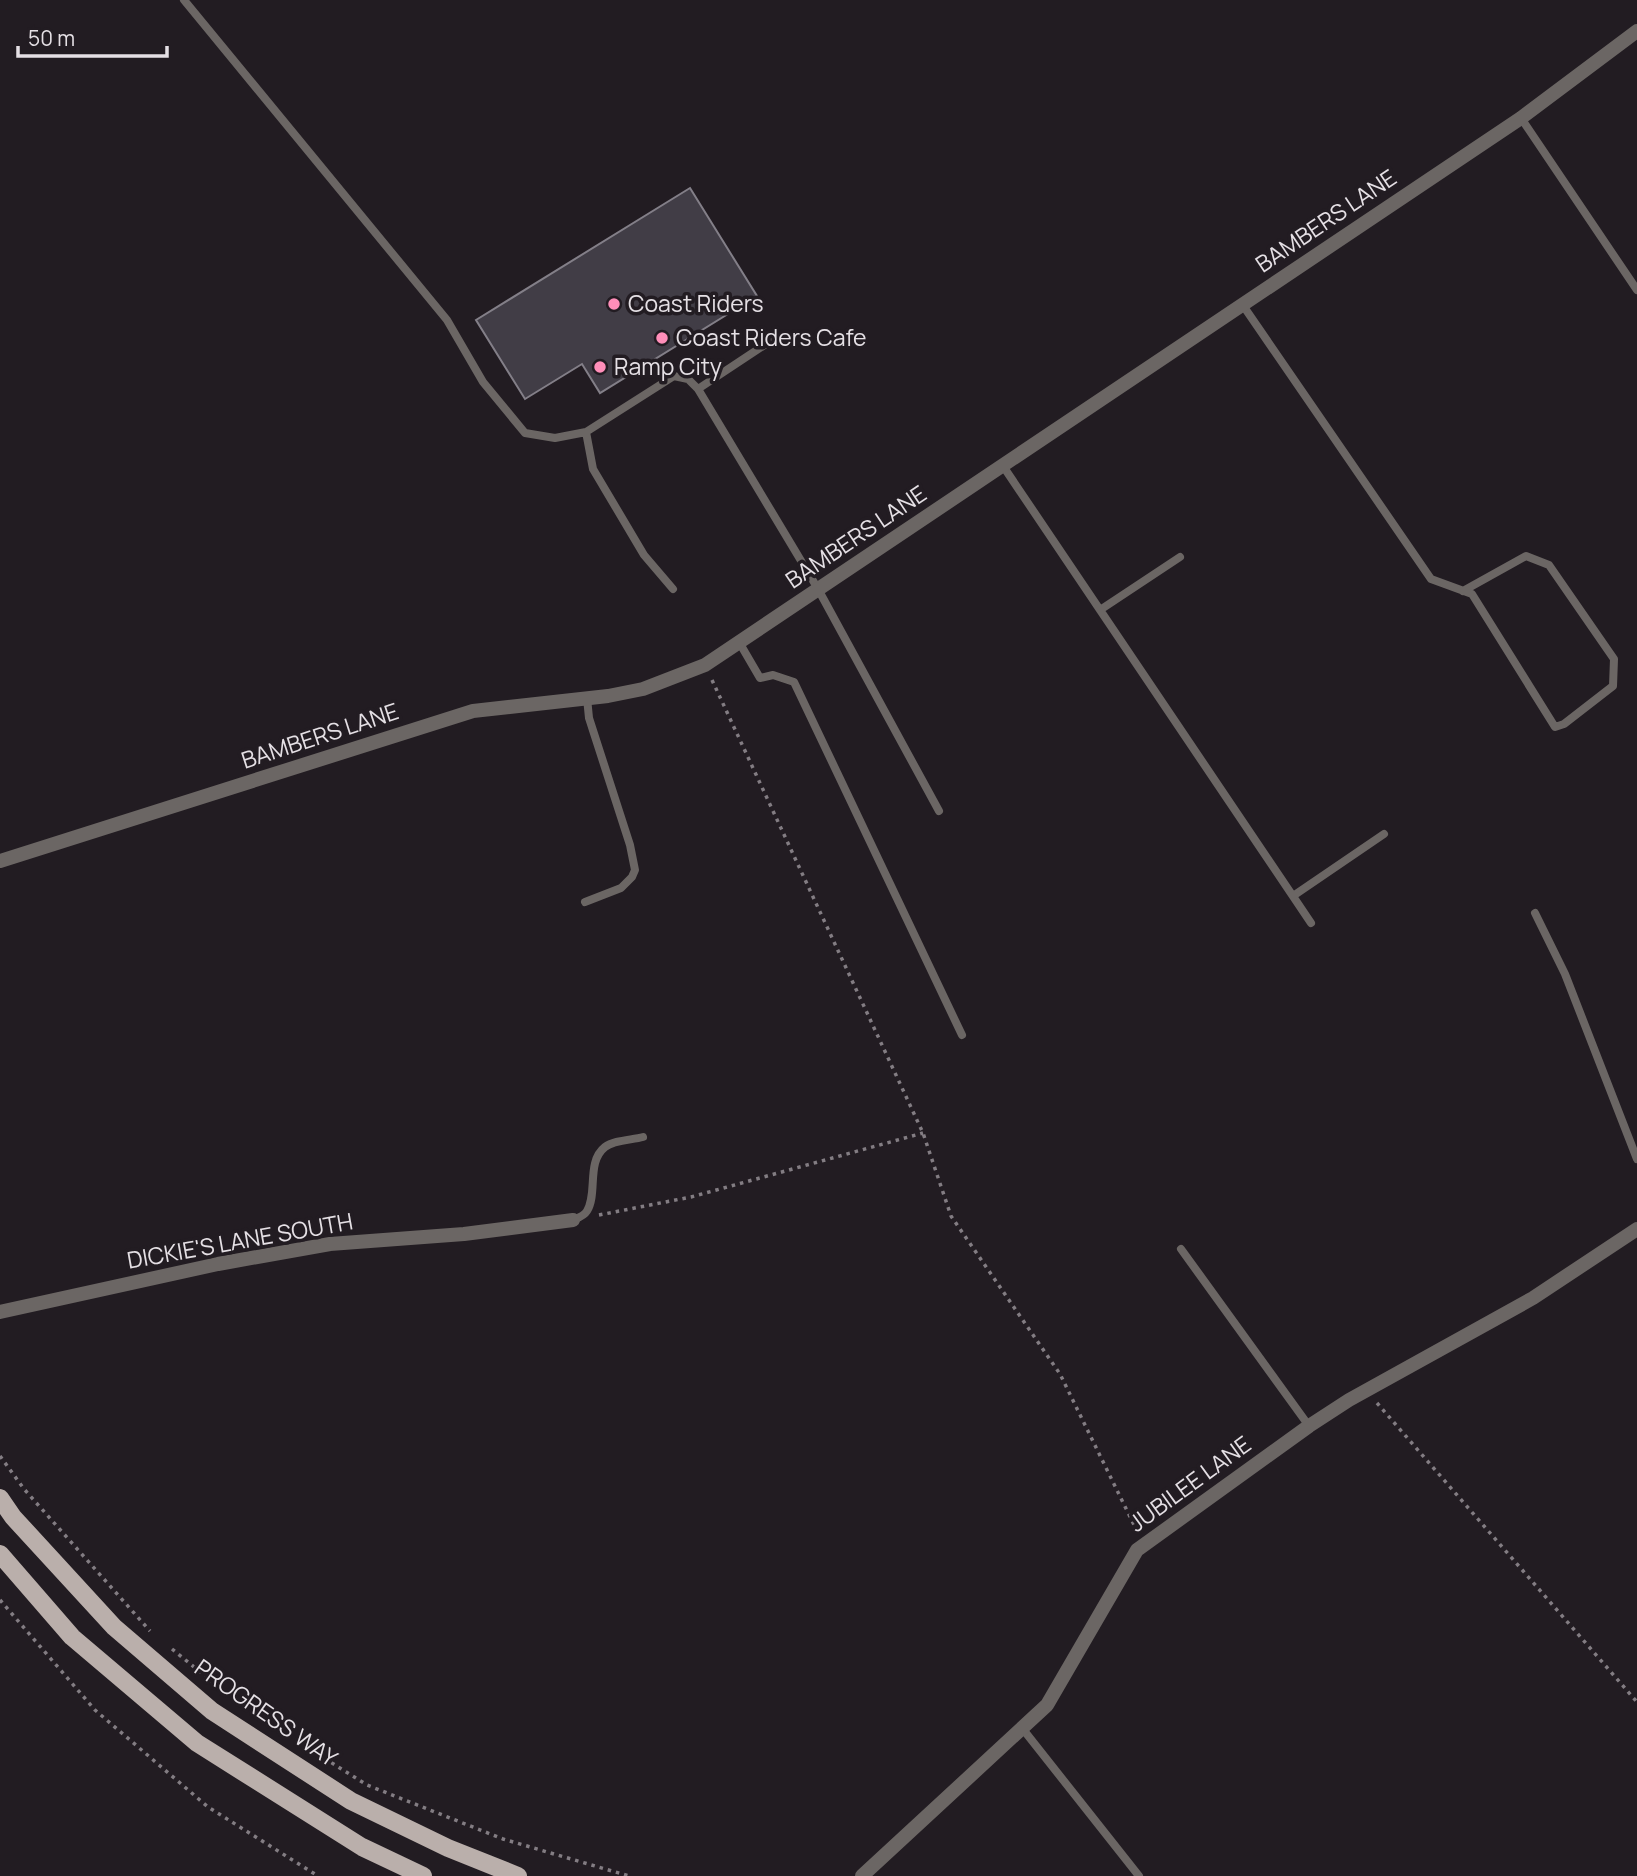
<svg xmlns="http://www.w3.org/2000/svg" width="1637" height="1876" viewBox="0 0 1637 1876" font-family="Manrope,sans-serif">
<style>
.building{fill:#413d46;stroke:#837f88;stroke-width:2}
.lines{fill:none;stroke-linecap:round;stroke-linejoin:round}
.path{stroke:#837d83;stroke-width:3.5;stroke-dasharray:3.5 5;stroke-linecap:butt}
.lane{stroke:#6b6664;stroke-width:8}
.street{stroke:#6b6664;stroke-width:14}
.primary{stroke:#baafab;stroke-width:18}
.poi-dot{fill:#ff8eb9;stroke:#221c22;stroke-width:2.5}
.labels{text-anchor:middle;stroke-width:7;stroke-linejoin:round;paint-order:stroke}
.street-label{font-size:23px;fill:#e5e0e5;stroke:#221c22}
.poi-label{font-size:23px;fill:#e5e0e5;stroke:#221c22;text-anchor:start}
</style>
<rect width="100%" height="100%" fill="#221c22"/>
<!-- building -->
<path class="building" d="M690,188L757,296L600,393L582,364L525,399L476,320Z"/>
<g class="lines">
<!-- path -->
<path class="path" d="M712,680L923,1133L951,1216L1060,1374L1137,1531
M599,1215L691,1197L923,1133
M1377,1403L1637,1702
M0,1456L24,1489L150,1631
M0,1600L95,1710L208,1807L318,1876
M172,1649L242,1706
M281,1731L367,1785L503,1839L629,1876"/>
<!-- lane -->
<path class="lane" d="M184,0L447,320L483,382L525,433L555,438L586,432L674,376L688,379L698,389L818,589L939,811
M1521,118L1637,290
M1242,304L1431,579L1472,594L1555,727L1564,724L1613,686L1614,659L1549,565L1526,556L1463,591
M698,389L778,336
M586,432L593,469L644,555L673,589
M1003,466L1311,923
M1100,610L1180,557
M739,642L760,678L773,675L794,682L962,1035
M1293,896L1384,834
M585,902L621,888L632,877L635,870L630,845L589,718L587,698
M1535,913L1565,974L1637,1159
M573,1220C578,1218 584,1216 587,1211C598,1193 586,1162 605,1147C614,1140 632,1140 643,1137
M1181,1249L1309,1426
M1022,1728L1139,1876"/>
<!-- street -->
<path class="street" d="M0,861L473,711L608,696L643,689L705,665L1521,118L1637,31
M0,1312L218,1264L330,1244L464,1234L573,1220
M862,1876L1047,1705L1137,1550L1309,1426L1349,1400L1533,1298L1637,1229"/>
<!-- primary -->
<path class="primary" d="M0,1498L13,1517L114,1627L212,1711L351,1801L448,1848L518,1876
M0,1554L72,1637L197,1743L362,1847L423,1876"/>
</g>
<!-- markers -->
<g class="poi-dot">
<circle cx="614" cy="304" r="7"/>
<circle cx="662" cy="338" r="7"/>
<circle cx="600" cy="367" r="7"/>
</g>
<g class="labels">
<!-- street labels -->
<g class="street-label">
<text transform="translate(1326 221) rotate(-34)" y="8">BAMBERS LANE</text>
<text transform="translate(856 537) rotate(-34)" y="8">BAMBERS LANE</text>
<text transform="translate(320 736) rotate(-18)" y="8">BAMBERS LANE</text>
<text transform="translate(240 1241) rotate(-10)" y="8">DICKIE'S LANE SOUTH</text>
<text transform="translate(1190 1484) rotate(-36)" y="8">JUBILEE LANE</text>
<text transform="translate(266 1713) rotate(35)" y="8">PROGRESS WAY</text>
</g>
<!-- poi labels -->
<g class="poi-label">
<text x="628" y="312">Coast Riders</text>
<text x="676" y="346">Coast Riders Cafe</text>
<text x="614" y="375">Ramp City</text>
</g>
</g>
<!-- scale -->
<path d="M18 46v10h149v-10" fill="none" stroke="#e5e0e5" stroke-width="3.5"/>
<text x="28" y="46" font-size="21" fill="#e5e0e5" stroke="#221c22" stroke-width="5" paint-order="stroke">50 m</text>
</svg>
